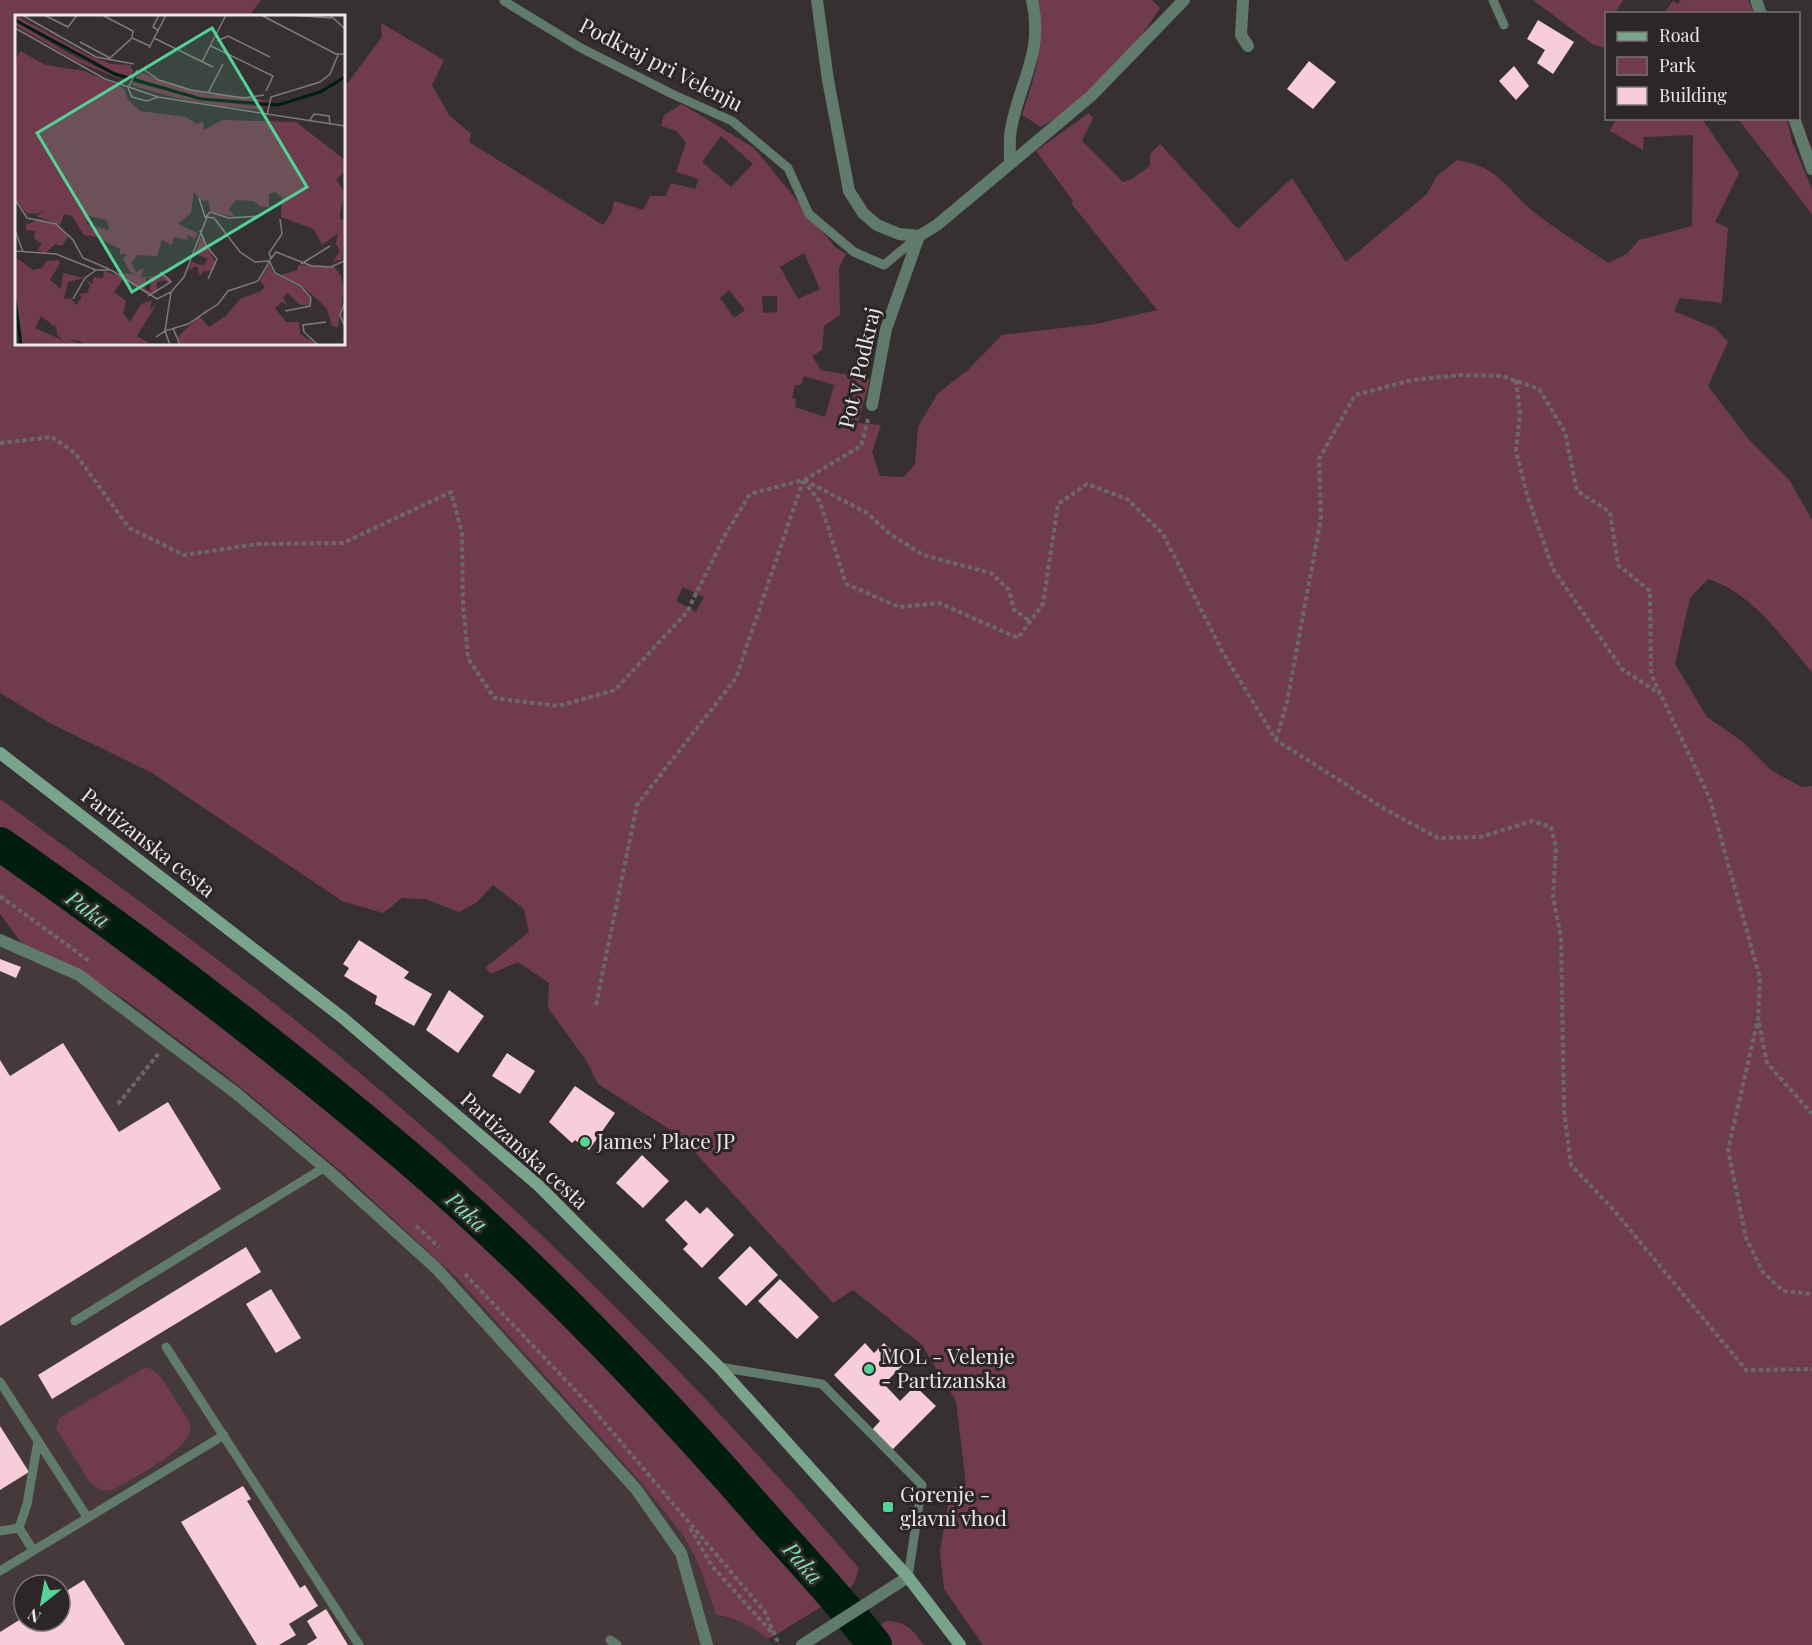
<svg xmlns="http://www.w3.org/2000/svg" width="1812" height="1645" viewBox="0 0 1812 1645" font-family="'Playfair Display',serif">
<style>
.built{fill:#46393c;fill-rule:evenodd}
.green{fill:#713b4f;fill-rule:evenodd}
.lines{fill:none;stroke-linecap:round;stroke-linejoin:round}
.river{stroke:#001d0d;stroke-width:34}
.building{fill:#f8cdda}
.path{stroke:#6e6769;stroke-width:4;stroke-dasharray:4.5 3;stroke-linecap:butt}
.service{stroke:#607a6b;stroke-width:9}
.minor{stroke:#607a6b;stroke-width:12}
.tertiary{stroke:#607a6b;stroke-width:12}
.secondary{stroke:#79a38b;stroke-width:12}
.poi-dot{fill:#53d396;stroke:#2d2628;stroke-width:2}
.labels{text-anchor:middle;stroke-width:6;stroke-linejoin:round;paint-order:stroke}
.street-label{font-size:21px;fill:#ebe6e7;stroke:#2d2628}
.poi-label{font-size:21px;fill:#ebe6e7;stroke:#2d2628;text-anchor:start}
.water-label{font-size:22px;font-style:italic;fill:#82e0af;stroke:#2d2628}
.inset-river{fill:none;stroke:#001d0d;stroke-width:3}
.inset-road{fill:none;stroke:#7f797a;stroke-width:1.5}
.view{fill:#53d396;fill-opacity:0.15;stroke:#53d396;stroke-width:3}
.inset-edge{fill:none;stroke:#ebe6e7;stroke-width:3}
</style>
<rect width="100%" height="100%" fill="#373032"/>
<!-- built -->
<path class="built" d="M0,934L23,945L233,1081L330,1172L460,1281L638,1479L683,1535L697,1560L716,1615L750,1625L769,1639L772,1645H0ZM24,1585H60V1621H24Z"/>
<!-- green -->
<path class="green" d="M0,0H261L249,16H16V344H344V88L382,37L381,23L444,60L432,85L449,115L471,134L469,142L603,225L612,212L614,201L643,210L650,196H666L671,183L695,189L699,179L676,172L686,143L677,131L661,126L664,115L682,104L754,148L835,247L846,254L839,268L840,315L824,326L822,350L812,356L821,370L870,379L858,423L881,425L872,452L880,476L904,477L915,464L918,427L938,393L968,370L1002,335L1096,324L1157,310L1071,203L1073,201L1036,151L1089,113L1093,118L1082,141L1123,182L1132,179L1150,166V154L1160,144L1238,229L1292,178L1346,262L1427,194L1437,176L1457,160C1502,168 1503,187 1535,213C1558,231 1584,246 1608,263L1627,254L1639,240L1692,226L1693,135L1644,137L1643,150L1610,131L1616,119H1702L1739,173L1715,222L1728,228L1722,303L1680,298L1674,311L1715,328L1728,342L1708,386L1749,440L1790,481L1812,520V672C1782,638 1753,593 1708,579L1690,598L1675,664L1707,717L1743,742L1772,771L1802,787L1812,786V1645H983L944,1589L940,1551L951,1488L966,1485L956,1401L922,1345L853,1290L833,1303L680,1136L598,1084L586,1060L548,1008L549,983L518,962L490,974L486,967L529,932L524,909L493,885L476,903L459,912L425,899L402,898L383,913L342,901L152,773L50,723L0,693ZM721,136L753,164L731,187L702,162ZM804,253L820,289L798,299L780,267ZM729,290L745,310L734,318L720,298ZM762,296H777V312L763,313ZM804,376L834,385L825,417L795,407L796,399L792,398L795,385H801ZM683,587L704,597L696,612L676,601Z
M1038,0H1152L1160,8L1126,59L1062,114L1041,127L1022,115C1036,73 1045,45 1038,0Z
M1533,0H1623L1615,13L1606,14V48L1592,44Z
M1681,0H1748L1754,13H1664L1673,1L1678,4Z
M1738,119H1787L1792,142L1812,189V214Z
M0,799C106,877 213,953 315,1036C512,1196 692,1376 858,1567C857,1582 853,1587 841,1595C734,1472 626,1351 510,1239C412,1145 306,1061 198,979C132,929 68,878 0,832Z
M0,851C151,962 305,1072 444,1198C582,1324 707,1462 829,1602L769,1639C752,1627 737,1618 716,1615L697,1560L683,1535L638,1479L460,1281L345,1175L233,1081L124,999L91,978L23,945L0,914Z
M146,1367C161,1372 168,1388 176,1401C180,1408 188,1417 190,1425C195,1448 132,1478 115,1489L103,1491L90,1483L56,1428L59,1418Z
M886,1621C906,1621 913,1630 924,1645H884L873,1630Z"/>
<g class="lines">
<!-- river -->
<path class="river" d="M0,844C139,941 274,1044 403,1153C535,1265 656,1393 769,1523C805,1563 842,1603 875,1645"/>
</g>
<!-- building -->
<path class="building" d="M1538,20L1574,42L1553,74L1537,63L1545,50L1527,39Z
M1309,61L1336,82L1313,109L1287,89Z
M1514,66L1529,86L1516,100L1499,81Z
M359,940L409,972L404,978L432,994L414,1026L375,1004L377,996L344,976L349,968L343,964Z
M0,959L21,967L16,978L0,971Z
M449,990L484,1016L458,1053L426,1030Z
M63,1043L119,1132L168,1102L221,1189L0,1326V1060L10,1076Z
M507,1053L535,1071L520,1094L492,1076Z
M575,1086L615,1113L589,1150L575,1140L572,1143L549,1122Z
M642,1155L669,1181L643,1208L616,1183Z
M686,1200L700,1214L707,1207L734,1235L702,1268L683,1249L688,1244L665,1220Z
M750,1246L778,1275L746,1306L718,1278Z
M246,1247L261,1272L52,1399L38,1375Z
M780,1279L819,1317L797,1339L758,1301Z
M271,1289L301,1338L276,1353L246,1304Z
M865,1343L874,1353L884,1343L904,1364L884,1384L900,1401L915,1386L936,1406L891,1451L871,1431L880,1421L834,1375Z
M0,1426L29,1472L0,1490Z
M243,1486L251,1499L247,1501L300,1588L305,1585L318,1606L289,1624L296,1635L279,1645H257L181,1522Z
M84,1580L125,1645H0V1632L24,1617V1621H60V1595Z
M326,1609L348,1645H306L317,1638L307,1621Z"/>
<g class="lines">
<!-- path -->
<path class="path" d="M1516,380L1520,414L1516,451L1527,495L1553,569L1622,669L1660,694
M0,443L52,437L75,453L129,528L184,555L258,544L343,543L451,492L462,533L463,604L468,658L494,698L558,706L615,690L687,612L724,537L750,494L803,480L820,502L846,584L899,607L939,603L1018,638L1043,604L1058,504L1087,484L1127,499L1163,534L1222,651L1276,740L1383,808L1438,838L1480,837L1532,821L1551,827L1556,847L1553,897L1561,937L1564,1110L1571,1165L1612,1208L1746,1370L1812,1369
M804,480L867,513L890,534L923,555L991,573L1009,590L1014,610L1030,621
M804,480L861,446L868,419
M1276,740L1287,702L1321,518L1319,459L1355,395L1412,380L1460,375L1502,376L1539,389L1565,432L1577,491L1610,512L1618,565L1650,591L1651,674L1710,799L1760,978L1758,1019L1728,1150L1746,1238L1763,1272L1783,1291L1812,1294
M0,896L89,961
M596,1005L637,805L736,678L803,481
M1759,1023L1767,1063L1812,1114
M118,1104L159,1053
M416,1226L439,1247
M465,1274L592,1408L765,1612L779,1645
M690,1528L712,1566L774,1635"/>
<!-- service -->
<path class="service" d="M1493,0L1504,25
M504,1L581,48L670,93L732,121L788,168L809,214L854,252L884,265L919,236
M75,1321L325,1167
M166,1347L359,1645
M719,1367L822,1384L922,1485L908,1577
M0,1382L87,1517
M0,1531L19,1528
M33,1550L19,1528L27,1504L38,1441
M0,1571L224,1435
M610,1640L617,1645"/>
<!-- minor -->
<path class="minor" d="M1243,0L1241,35L1248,46
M1010,162C1010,151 1009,139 1011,129C1020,80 1044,53 1032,0
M872,405L886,329L919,236
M0,940L79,975L168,1042L237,1094L330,1172L436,1268L636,1489L681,1553L707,1645
M802,1645L908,1577"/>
<!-- tertiary -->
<path class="tertiary" d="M817,0L828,80L849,191L863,213L877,225L899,234L919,236L937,225L1091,96L1184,0
M1756,0L1761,14
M1794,118L1812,169"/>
<!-- secondary -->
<path class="secondary" d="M0,753L343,1018L539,1186L719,1367L908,1577L960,1645"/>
</g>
<!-- markers -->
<g class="poi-dot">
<circle cx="585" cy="1142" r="6"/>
<circle cx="869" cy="1369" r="6"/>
<rect x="882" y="1501" width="12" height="12" rx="3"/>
</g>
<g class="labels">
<!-- street labels -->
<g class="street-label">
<text transform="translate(661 65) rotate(27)" y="7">Podkraj pri Velenju</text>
<text transform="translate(860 368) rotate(-77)" y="7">Pot v Podkraj</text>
<text transform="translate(148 843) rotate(38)" y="7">Partizanska cesta</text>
<text transform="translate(524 1151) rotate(42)" y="7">Partizanska cesta</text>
</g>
<!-- poi labels -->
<g class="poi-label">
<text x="597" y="1149">James' Place JP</text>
<text x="881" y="1364">MOL - Velenje<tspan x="881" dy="24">- Partizanska</tspan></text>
<text x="900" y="1502">Gorenje -<tspan x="900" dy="24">glavni vhod</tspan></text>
</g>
<!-- water labels -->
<g class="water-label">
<text transform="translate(88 909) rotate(36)" y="8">Paka</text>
<text transform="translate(467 1212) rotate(43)" y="8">Paka</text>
<text transform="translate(803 1563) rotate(49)" y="8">Paka</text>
</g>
</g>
<!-- overview -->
<g transform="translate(15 15)">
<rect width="330" height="330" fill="#373032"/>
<path d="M0,0L75,41L96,49L115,50L118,56L114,64L73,47L0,4ZM0,6L53,38L113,67L63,47L0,10ZM5,36L31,50L69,56L109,73L113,85L125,96L171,102L182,109L188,106L189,115L207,105L281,107L330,145V157L321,164L330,178L325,197V204L330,205L327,245L318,246L325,236L321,229L323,218L307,230L299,214L266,202L267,182L260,177L254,179V192H246L238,186L221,185L214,194L220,202L196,197L193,185L186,186L179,177L176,198L163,209L183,218L180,224L173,220L172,225L159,222L157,230L147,225L142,241L122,240L116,248L121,257L129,253L126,263L149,259L155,263L154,269L150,265L142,267V278L135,275V263L131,262L130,274L139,278L131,279L103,257L122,260L114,256L108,243L112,239H105V234L82,222L69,220L57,201L49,199L45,210L21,201L31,194L22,199L11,198L0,182V46ZM73,201L92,205L94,215L72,209ZM129,58L145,66L191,79L235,82L252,86L251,90L180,82L119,65L123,59ZM118,67L188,85L251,92L247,95L207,91L162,83L118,71ZM25,204L44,211L53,221L47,231L40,229L31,238L22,235L27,229L19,223L20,216L11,215V210ZM187,220L201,249L198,256H188L185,261L182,251L173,255L177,247L188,251L193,244L180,239ZM0,242L18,255L27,253L31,246L43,245L45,248L35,265L46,274L48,258L69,263L53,267L49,284L56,283L61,290L67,282L64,279L72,278L75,271L70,264L77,269L79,262L88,263L89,256L109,263L99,277L111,286L108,299L115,307L126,289L137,285L135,295L142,288L122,321L134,328L71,330L65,326L53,325L70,330H8L0,303ZM26,301L40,312L41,308L42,320L49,326L20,313ZM255,249L258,258L287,273L295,283V290H285L273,278L268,282L273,291L267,287L260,293L271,307H284L285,319L302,329L165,330L163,322L190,295L199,292L185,302L194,312L211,301L225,284L246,276L250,272L245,266ZM283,250L319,251L326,261L329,275L323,312L317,311L312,294L303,285L286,270L265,260L283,255Z" fill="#713b4f" fill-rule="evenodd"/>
<path class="inset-river" d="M0,5L100,59L186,84L263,90L305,77L330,62M0,284L6,330"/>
<path class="inset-road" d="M7,0L81,42L119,49M29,0L53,12L62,0M87,0L118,16L117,22M246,0L321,39H330M276,0L317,3M315,0L330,14M0,13L90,64L143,82L330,111M143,15L138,12L144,0M139,23L198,52M202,26L213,21L255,42M65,27L95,43L117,23L135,31M196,31L258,61L251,76M134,33L151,0M187,47L211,0M128,54L144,65L176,75L228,83L249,80M122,55L113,73L117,82L132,86L143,82M193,78L208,49M252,100L256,82L305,67L315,59L323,40M295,105L299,99L314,101L315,108M184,183L190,202M0,184L12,203L41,209L58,225L68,243L94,254M190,203L195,197L214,203L243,201M330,214V253M0,215L8,237M185,215L191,230L202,244L193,264M0,236L41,239L81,255H96L142,284L156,277L169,262L192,202L199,203L225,237L240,247L254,246L261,237L297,251L316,252L329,246M256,243L254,238L267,219L265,204M255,247L260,258L286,271L296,283L295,291L270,296M286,249L315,231M156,277L150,316L173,309L203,289L213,276L243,266L255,246M133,281L156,267L145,257M58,284L70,263L81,255M330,286L325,300L330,312M158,313L165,330M141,322L150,316L155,330M303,330L289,317L288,310L311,307"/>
<path class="view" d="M197,13L292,172L117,277L22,118Z"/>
<rect width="330" height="330" class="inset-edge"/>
</g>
<!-- legend -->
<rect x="1605" y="12" width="195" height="108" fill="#2d2628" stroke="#797374" stroke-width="1.5"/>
<rect x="1617" y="32" width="30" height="9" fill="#79a38b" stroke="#797374" stroke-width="1.5"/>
<text x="1659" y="42" font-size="18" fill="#ebe6e7">Road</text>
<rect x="1617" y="57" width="30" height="18" fill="#713b4f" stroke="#797374" stroke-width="1.5"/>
<text x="1659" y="72" font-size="18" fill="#ebe6e7">Park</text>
<rect x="1617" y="87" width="30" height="18" fill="#f8cdda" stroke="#797374" stroke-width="1.5"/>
<text x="1659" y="102" font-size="18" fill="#ebe6e7">Building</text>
<!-- north arrow -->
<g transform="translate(42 1603) rotate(211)"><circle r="28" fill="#2d2628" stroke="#797374" stroke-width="1.5"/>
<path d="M0-4.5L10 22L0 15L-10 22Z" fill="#53d396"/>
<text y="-9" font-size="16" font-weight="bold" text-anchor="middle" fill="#ebe6e7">N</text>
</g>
</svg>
